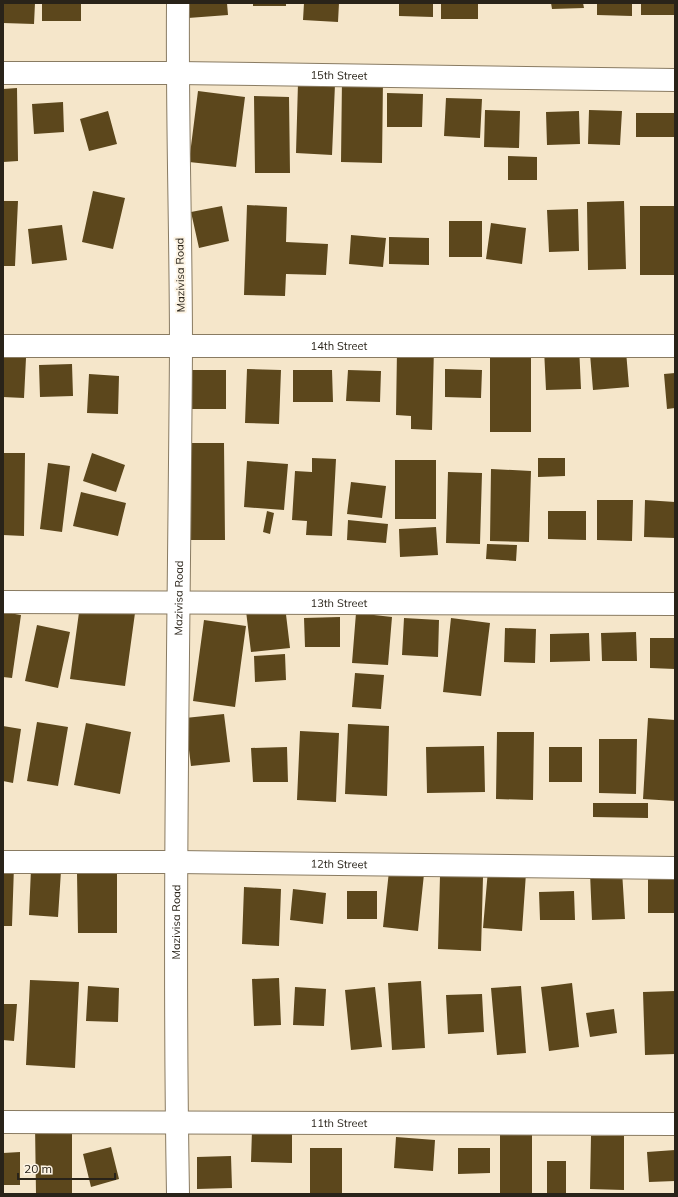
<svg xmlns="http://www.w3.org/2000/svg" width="678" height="1197" viewBox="0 0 678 1197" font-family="Mulish,sans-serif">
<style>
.building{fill:#5c471c}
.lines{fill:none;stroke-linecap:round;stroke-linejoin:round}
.minor-casing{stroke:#897b62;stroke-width:24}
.minor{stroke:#fff;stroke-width:22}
.labels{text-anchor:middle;stroke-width:4;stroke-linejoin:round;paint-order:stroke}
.street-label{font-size:11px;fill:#292319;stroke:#fdf4e4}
</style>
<rect width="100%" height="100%" fill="#f5e6ca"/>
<!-- building -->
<path class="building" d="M3,3H35L34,24L3,23Z
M42,3H81V21H42Z
M187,3H227L228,15L188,18Z
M253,3H286V6H253Z
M304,3H339L338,22L303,20Z
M399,3H433V17L399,16Z
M441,3H478V19H441Z
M551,3H583L584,8L552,9Z
M597,3H632V16L597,15Z
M641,3H675V15H641Z
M342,79H383L382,163L341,162Z
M298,83L335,84L332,155L296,153Z
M17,88L18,161L3,162V89Z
M198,91L245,97L236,167L189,162Z
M387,93L423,94L422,127H387Z
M254,96L289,97L290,173H255Z
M446,98L482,99L480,138L444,136Z
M63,102L64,132L34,134L32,104Z
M485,110L520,111L519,148L484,147Z
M589,110L622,111L620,145L588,144Z
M108,111L117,144L89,151L80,119Z
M579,111L580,144L547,145L546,112Z
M636,113H675V137H636Z
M508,156L537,157V180H508Z
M93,191L125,198L113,249L82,242Z
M3,201H18L15,266H3Z
M624,201L626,269L588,270L587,202Z
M247,205L287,207L286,242L328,244L326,275L286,274L285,296L244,295Z
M222,206L229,241L199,248L191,212Z
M640,206H675V275H640Z
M578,209L579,251L549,252L547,210Z
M449,221H482V257H449Z
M491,223L526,228L522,264L486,259Z
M62,225L67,260L32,264L28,229Z
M351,235L386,238L383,267L349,264Z
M389,237L429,238V265L389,264Z
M579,346L581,389L546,390L544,349Z
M434,347L432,430L411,429V416L396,415L397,350Z
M626,351L629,387L593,390L590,354Z
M490,353H531V432H490Z
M3,357L26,358L24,398L3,397Z
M72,364L73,396L40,397L39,365Z
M247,369L281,370L279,424L245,423Z
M445,369L482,370L481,398L445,397Z
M189,370H226V409H189Z
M293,370H332L333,402H293Z
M348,370L381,371L380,402L346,401Z
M675,373V408L667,409L664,374Z
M89,374L119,376L118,414L87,413Z
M183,443H224L225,540H184Z
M3,453H25L24,536L3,535Z
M92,453L125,465L116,492L83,481Z
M312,458L336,459L332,536L306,535L307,521L292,520L295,471L312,472Z
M538,458H565V476L538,477Z
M395,460H436V519H395Z
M247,461L288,464L284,510L244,507Z
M48,463L70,466L62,532L40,529Z
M491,469L531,471L529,542L490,541Z
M448,472L482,473L480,544L446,543Z
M351,482L386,486L382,518L347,514Z
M81,492L126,503L118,536L73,526Z
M597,500H633L632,541L597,540Z
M645,500L675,502V538L644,537Z
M267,511L274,513L270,534L263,532Z
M548,511H586V540L548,539Z
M348,520L388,524L386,543L347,540Z
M436,527L438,555L400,557L399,529Z
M487,544L517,545L516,561L486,559Z
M80,605L135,613L125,686L70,679Z
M285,606L290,648L251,652L246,611Z
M3,612L21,615L12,678L3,677Z
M356,613L392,617L388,665L352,663Z
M340,617V647H305L304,618Z
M404,618L439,620L438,657L402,655Z
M451,618L490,623L481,696L443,692Z
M204,620L246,626L235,707L193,701Z
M37,625L70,632L58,688L25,681Z
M505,628L536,629L535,663L504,662Z
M636,632L637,661H602L601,633Z
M589,633L590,661L550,662V634Z
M650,638H675V669L650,668Z
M285,654L286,680L255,682L254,656Z
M355,673L384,675L381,709L352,707Z
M224,714L230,762L191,766L185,718Z
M648,718L675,720V801L643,799Z
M37,722L68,727L58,786L27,781Z
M86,723L131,732L120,794L74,785Z
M348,724L389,726L387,796L345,794Z
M3,726L21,729L13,783L3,781Z
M300,731L339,733L336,802L297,800Z
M497,732H534L533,800L496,799Z
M599,739H637L636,794L599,793Z
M484,746L485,792L427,793L426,747Z
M287,747L288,782H253L251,748Z
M549,747H582V782H549Z
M593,803H648V818L593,817Z
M3,866H14L12,926H3Z
M31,869L61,871L58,917L29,915Z
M488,870L526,873L522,931L483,928Z
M389,871L424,874L418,931L383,927Z
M622,871L625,919L592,920L590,873Z
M117,872V933H78L77,873Z
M440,876L483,877L481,951L438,949Z
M648,877H675V913H648Z
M244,887L281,889L279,946L242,944Z
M293,889L326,893L323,924L290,920Z
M347,891H377V919H347Z
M574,891L575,920H540L539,892Z
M279,978L281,1025L254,1026L252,979Z
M30,980L79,982L75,1068L26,1065Z
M421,981L425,1048L392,1050L388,983Z
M572,983L579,1047L549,1051L541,987Z
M88,986L119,988L118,1022L86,1021Z
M521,986L526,1053L497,1055L491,988Z
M295,987L326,989L324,1026L293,1025Z
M375,987L382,1047L351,1050L345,990Z
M675,991V1054L645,1055L643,992Z
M482,994L484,1032L448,1034L446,995Z
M3,1004H17L14,1041L3,1040Z
M614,1009L617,1033L590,1037L586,1013Z
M72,1124V1194H36L35,1125Z
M500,1126H532V1194H500Z
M252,1130L292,1131V1163L251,1162Z
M591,1136H624V1190L590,1189Z
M396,1137L435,1140L433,1171L394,1168Z
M111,1147L119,1179L91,1187L83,1154Z
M310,1148H342V1194H310Z
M458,1148H490V1173L458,1174Z
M675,1150V1181L649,1182L647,1152Z
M20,1152V1185H3V1153Z
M231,1156L232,1188L197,1189V1157Z
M547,1161H566V1194H547Z"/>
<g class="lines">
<!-- minor casing -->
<g class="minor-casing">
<g id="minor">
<path id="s1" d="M3,73H177L675,80"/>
<path id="s2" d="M3,346H675"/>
<path id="s3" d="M3,602L675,604"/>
<path id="s4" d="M3,862H177L675,868"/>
<path id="s5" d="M3,1122L675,1124"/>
<path id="s6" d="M178,1194C173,913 179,631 181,350C181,234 177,119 178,3"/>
</g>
</g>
<!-- minor -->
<use href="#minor" class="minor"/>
</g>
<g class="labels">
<!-- street labels -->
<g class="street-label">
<text dy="4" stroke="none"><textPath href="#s1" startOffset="336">15th Street</textPath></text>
<text transform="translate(180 275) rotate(-91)" y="4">Mazivisa Road</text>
<text dy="4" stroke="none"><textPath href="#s2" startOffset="336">14th Street</textPath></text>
<text dy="4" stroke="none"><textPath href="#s6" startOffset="596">Mazivisa Road</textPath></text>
<text dy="4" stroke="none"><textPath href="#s3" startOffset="336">13th Street</textPath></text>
<text dy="4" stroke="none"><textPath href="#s4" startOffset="336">12th Street</textPath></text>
<text dy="4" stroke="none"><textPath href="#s6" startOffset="272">Mazivisa Road</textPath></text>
<text dy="4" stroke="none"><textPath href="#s5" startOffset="336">11th Street</textPath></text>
</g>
</g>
<!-- border -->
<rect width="678" height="1197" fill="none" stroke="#292319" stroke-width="8"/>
<!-- scale -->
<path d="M18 1173v6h97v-6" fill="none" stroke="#292319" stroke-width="2"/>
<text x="24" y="1173" font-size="12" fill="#292319" stroke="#fdf4e4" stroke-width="3" paint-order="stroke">20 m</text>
</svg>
